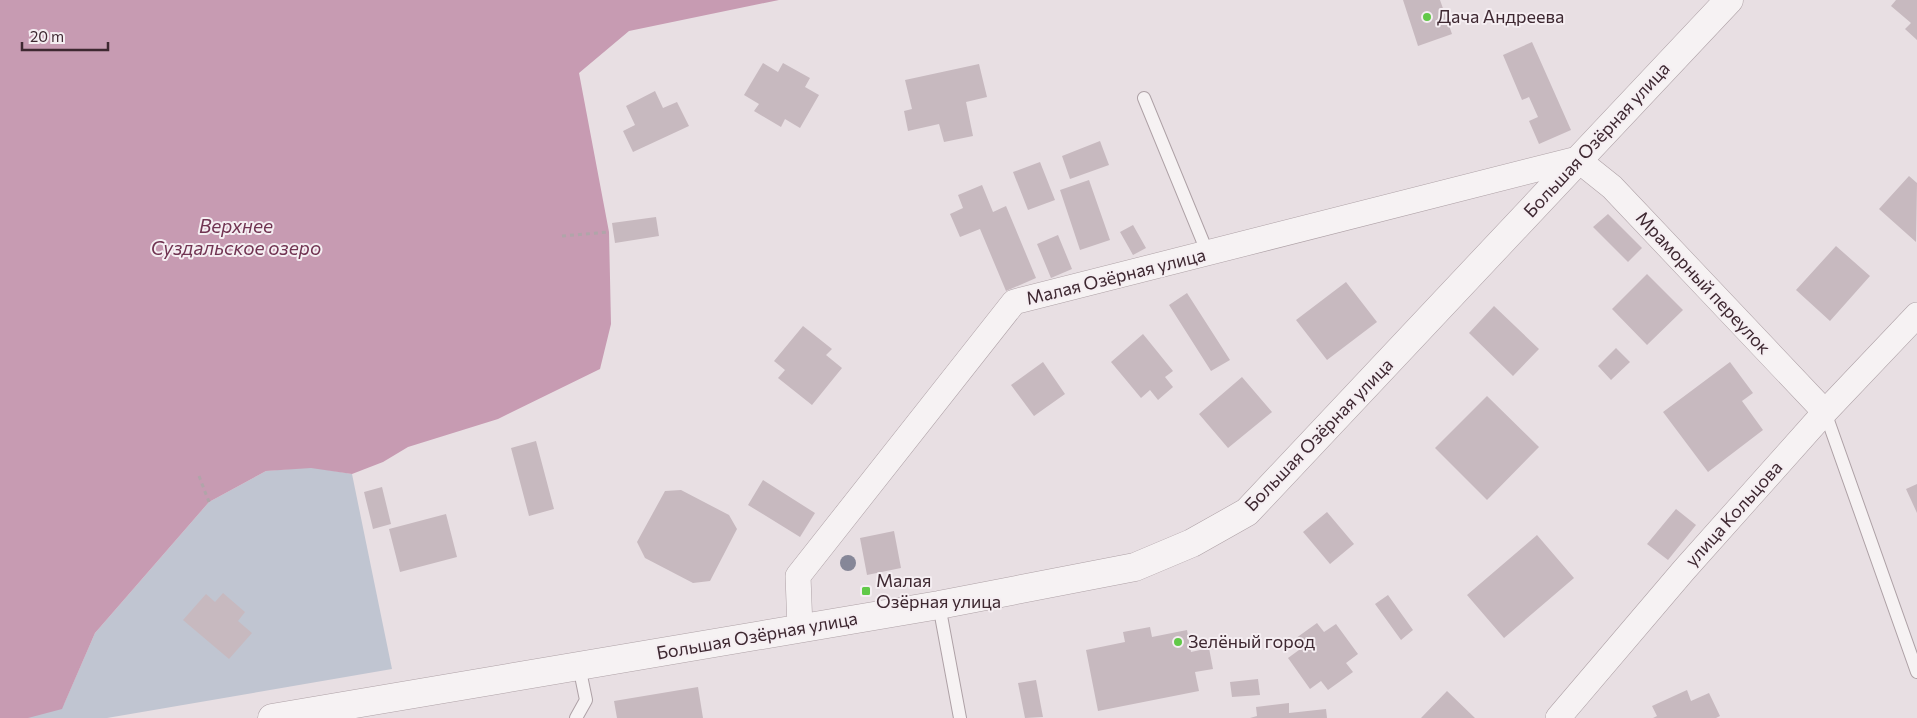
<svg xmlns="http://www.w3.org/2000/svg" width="1917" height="718" viewBox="0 0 1917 718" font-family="Commissioner,sans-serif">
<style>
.green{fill:#c0c5d1}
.water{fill:#c79bb2}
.building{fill:#c7b9bf}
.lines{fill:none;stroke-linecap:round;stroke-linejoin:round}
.service-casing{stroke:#aea1a6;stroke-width:14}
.minor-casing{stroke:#aea1a6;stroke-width:26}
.tertiary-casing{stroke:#aea1a6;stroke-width:29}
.path{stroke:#b0a5a9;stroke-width:3;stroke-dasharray:4 4;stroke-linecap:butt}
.service{stroke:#f6f2f3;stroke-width:12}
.minor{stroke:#f6f2f3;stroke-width:25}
.tertiary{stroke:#f6f2f3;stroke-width:28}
.tree{fill:#868798}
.poi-dot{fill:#61c948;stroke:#f5eef2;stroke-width:2}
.labels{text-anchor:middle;stroke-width:4;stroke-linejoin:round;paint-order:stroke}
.poi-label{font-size:18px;fill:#3e2831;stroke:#f5eef2;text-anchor:start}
.street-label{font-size:18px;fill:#3e2831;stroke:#f5eef2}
.water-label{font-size:19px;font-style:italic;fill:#713452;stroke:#f5eef2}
</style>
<rect width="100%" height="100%" fill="#e8dfe3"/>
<!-- green -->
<path class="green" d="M311,467L352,474L392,669L107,718H19L64,704L95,633L209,502L266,471Z"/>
<!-- water -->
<path class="water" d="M0,0H779L629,31L579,73L609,232L611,324L600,369L498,419L408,447L383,462L352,474L311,468L266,471L209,502L95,633L62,709L28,718H0Z"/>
<!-- building -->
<path class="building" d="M1403,0H1440L1452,34L1418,46Z
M1896,0H1917V40L1905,29L1911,23L1891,6Z
M1532,42L1571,130L1539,144L1529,121L1538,117L1529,97L1522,100L1503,55Z
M763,63L778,72L783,63L810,78L805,87L819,95L800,128L785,119L781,127L754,111L759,104L744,95Z
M979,64L987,97L966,102L973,136L944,142L939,124L908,131L904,111L912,109L905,80Z
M655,91L663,108L677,102L689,126L633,152L623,131L635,125L626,106Z
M1100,141L1109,165L1070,179L1062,156Z
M1040,162L1055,200L1028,210L1013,172Z
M1909,176L1917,183L1916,242L1879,209Z
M1089,180L1110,240L1080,250L1060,190Z
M982,185L993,212L1006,206L1036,278L1006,291L980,229L960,237L950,214L963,208L958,195Z
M1608,214L1642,248L1628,262L1593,227Z
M656,217L659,236L615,243L612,223Z
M1133,225L1146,248L1133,255L1120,232Z
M1058,235L1072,269L1051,278L1037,244Z
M1836,246L1870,276L1830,321L1796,290Z
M1647,274L1683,310L1647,345L1612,309Z
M1346,282L1377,322L1327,360L1296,320Z
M1187,293L1230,360L1211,371L1169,305Z
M1494,306L1539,349L1513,376L1469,333Z
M803,326L832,349L826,355L842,368L812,405L778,378L785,370L774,361Z
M1143,334L1173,371L1165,377L1173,387L1158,400L1150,390L1141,398L1111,362Z
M1616,348L1630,362L1611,380L1598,366Z
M1043,362L1065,394L1034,416L1011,385Z
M1730,362L1753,393L1742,401L1763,430L1708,472L1663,412Z
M1242,377L1272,412L1228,448L1199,414Z
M1487,396L1539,447L1487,500L1435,448Z
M536,441L554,509L529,516L511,448Z
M763,480L815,513L800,537L748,505Z
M1917,484V513L1906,489Z
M382,487L391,524L373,529L364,492Z
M681,490L729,515L737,529L710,581L693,583L645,558L637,542L665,491Z
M1676,509L1696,525L1668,560L1647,544Z
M1327,512L1354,544L1330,564L1303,532Z
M446,514L457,557L400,572L389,529Z
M894,531L901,568L867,575L860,538Z
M1537,535L1574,578L1504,638L1467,595Z
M223,593L245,612L238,621L252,633L229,659L183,620L206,594L215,602Z
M1388,595L1413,630L1401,640L1375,604Z
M1317,623L1324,632L1336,624L1358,654L1346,663L1353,672L1328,690L1321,681L1310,689L1288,658L1299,650L1292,641Z
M1150,627L1152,637L1187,630L1191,652L1209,648L1213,669L1195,672L1199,691L1098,711L1086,650L1125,642L1123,632Z
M1258,679L1260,695L1232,697L1230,682Z
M1036,680L1043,717L1025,718L1018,683Z
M698,687L703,718H617L614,701Z
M1687,690L1691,701L1709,693L1720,716L1716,718H1653L1657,716L1652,706Z
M1447,691L1475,718H1421Z
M1289,703V713L1326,709L1327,718H1250L1257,716L1256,707Z"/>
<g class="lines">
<!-- service casing -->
<g class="service-casing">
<path id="service" d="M1144,98L1208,254
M1825,412L1917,672
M939,605L960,718
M576,718L586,700L579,666"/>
</g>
<!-- minor casing -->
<g class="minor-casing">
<path id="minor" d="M800,628L798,576L1014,302L1577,159L1612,187L1825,412
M1558,718L1684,570L1825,412L1917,315"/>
</g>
<!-- tertiary casing -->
<g class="tertiary-casing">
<path id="tertiary" d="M272,718L939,605L1135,567L1192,543L1247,512L1729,0"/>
</g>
<!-- path -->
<path class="path" d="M562,236L609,232
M199,476L209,502"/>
<!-- service -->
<use href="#service" class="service"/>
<!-- minor -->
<use href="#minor" class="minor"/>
<!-- tertiary -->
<use href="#tertiary" class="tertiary"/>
</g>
<!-- trees -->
<circle class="tree" cx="848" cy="563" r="8"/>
<!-- markers -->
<g class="poi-dot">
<circle cx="1427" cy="17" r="5"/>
<rect x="861" y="586" width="10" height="10" rx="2.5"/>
<circle cx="1178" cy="642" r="5"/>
</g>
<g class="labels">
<!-- poi labels -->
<g class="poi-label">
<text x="1437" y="23">Дача Андреева</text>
<text x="876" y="587">Малая<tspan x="876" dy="21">Озёрная улица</tspan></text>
<text x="1188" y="648">Зелёный город</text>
</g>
<!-- street labels -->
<g class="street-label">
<text transform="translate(1597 140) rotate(-47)" y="6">Большая Озёрная улица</text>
<text transform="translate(1116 277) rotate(-14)" y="6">Малая Озёрная улица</text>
<text transform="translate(1703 283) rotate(47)" y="6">Мраморный переулок</text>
<text transform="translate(1319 435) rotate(-46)" y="6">Большая Озёрная улица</text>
<text transform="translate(1734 514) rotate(-48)" y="6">улица Кольцова</text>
<text transform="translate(757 636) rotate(-10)" y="6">Большая Озёрная улица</text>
</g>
<!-- water labels -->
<g class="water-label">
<text x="236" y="233">Верхнее<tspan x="236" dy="22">Суздальское озеро</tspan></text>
</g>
</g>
<!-- scale -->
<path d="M22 42v8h86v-8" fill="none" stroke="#3e2831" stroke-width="2.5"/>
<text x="30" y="42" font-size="15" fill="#3e2831" stroke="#f5eef2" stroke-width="4" paint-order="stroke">20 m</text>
</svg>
